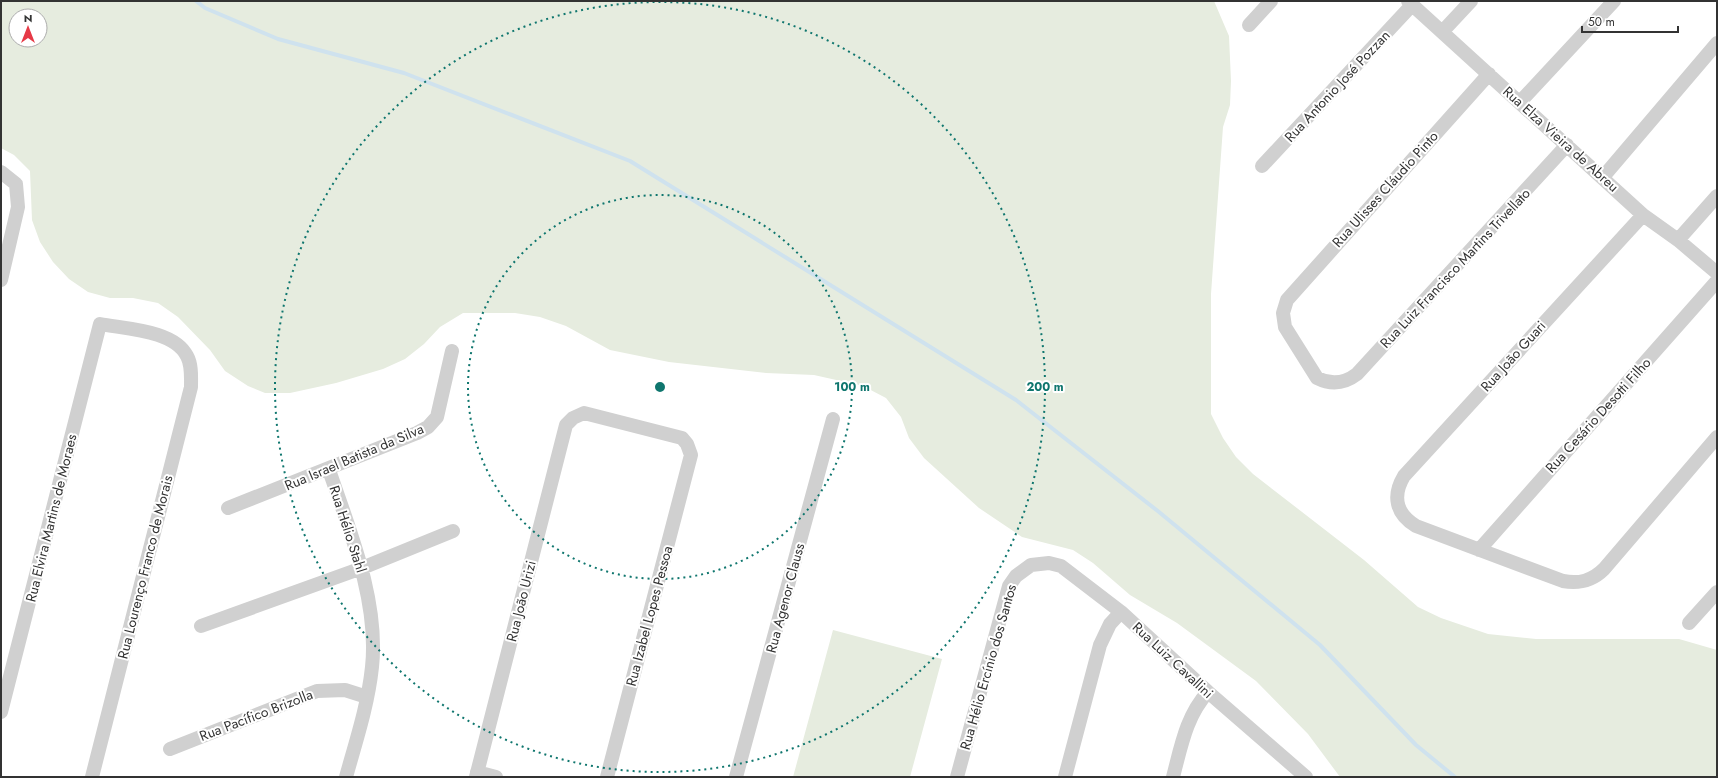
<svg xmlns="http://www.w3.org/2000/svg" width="1718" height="778" viewBox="0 0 1718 778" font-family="Jost,sans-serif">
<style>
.green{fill:#e6ecdf;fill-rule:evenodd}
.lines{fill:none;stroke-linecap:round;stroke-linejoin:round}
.stream{stroke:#cfe2ee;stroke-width:4}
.minor{stroke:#d0d0d0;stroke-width:14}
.ring{fill:none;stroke:#0f766e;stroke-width:2;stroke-dasharray:2 4}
.labels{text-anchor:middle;stroke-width:4;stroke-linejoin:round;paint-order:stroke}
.street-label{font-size:14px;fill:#333;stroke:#fff}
.centre{fill:#0f766e;stroke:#fff;stroke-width:2}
.ring-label{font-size:12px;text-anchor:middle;font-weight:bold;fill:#0f766e;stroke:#fff;stroke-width:4;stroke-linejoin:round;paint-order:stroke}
</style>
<rect width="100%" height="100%" fill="#fff"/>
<!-- green -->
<path class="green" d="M1,1H1214L1229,36L1231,81L1230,105L1223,127L1211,294V414L1223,438L1236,457L1253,474L1364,560L1418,607L1441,618L1488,634L1536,639H1679L1717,650V777H1340L1308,734L1256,681L1177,623L1130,595L1093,563L1073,550L1022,537L979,508L924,458L909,438L901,417L886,398L863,386L814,375L766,373L669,362L610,350L566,326L540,317L515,313H463L440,327L424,344L405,359L383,369L336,383L290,393H265L248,386L225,371L210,350L178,317L158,303L133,298H110L88,292L69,279L53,262L40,242L32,220L30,171L14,155L1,148ZM16,16H40V40H16Z
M833,630L942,659L910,777H793Z"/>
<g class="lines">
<!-- stream -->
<path class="stream" d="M196,1L205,8L278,39L404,73L630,161L1016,400L1159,512L1320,645L1416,745L1455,777"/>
<!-- minor -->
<path class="minor" d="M1408,1L1643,215L1678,240L1717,273
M1249,25L1271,1
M1443,31L1471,1
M1489,74L1287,300L1283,313L1285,327L1317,378C1331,385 1344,384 1357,374L1567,145
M1520,102L1614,1
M1262,166L1412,5
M1,172L16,184L18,207L1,280
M1603,177L1717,43
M1643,215L1404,476C1392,496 1396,514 1416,526L1563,581C1579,584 1592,581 1604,569L1717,437
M1678,240L1717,196
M329,470C350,531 379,602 372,667C368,705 356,741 346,777
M228,508L417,433L428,427L437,417L452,351
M1479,550L1717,281
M1689,623L1717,592
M201,626L362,568L453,531
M1,712L100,324C126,329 174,330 187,356C192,365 191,377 191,387L92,777
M170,749L317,691L345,690L367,697
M477,772L496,777
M476,777L566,425L573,418L584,413L682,438L687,444L691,455L607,777
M736,777L833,419
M957,777L1009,586L1016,576L1031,565L1049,563L1061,566L1121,612L1208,692L1306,777
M1065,777L1100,645L1110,624L1121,612
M1173,777C1181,747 1186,716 1208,692"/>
</g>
<!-- distance rings -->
<g class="ring">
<circle cx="660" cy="387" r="192"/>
<circle cx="660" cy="387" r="385"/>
</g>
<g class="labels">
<!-- street labels -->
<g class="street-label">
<text transform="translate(1337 86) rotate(-47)" y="5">Rua Antonio José Pozzan</text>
<text transform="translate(1561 139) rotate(42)" y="5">Rua Elza Vieira de Abreu</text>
<text transform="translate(1385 189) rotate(-48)" y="5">Rua Ulisses Cláudio Pinto</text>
<text transform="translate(1455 268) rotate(-47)" y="5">Rua Luiz Francisco Martins Trivellato</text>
<text transform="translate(1513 356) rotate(-48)" y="5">Rua João Guari</text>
<text transform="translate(1598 415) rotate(-48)" y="5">Rua Cesário Desotti Filho</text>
<text transform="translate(354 457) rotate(-23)" y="5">Rua Israel Batista da Silva</text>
<text transform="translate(51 518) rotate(-76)" y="5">Rua Elvira Martins de Moraes</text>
<text transform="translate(348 529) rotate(72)" y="5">Rua Hélio Stahl</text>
<text transform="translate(145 567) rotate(-76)" y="5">Rua Lourenço Franco de Morais</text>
<text transform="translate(785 598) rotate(-75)" y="5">Rua Agenor Clauss</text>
<text transform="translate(521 601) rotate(-76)" y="5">Rua João Urizi</text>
<text transform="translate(649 616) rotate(-75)" y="5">Rua Izabel Lopes Pessoa</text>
<text transform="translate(1173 660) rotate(43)" y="5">Rua Luiz Cavallini</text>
<text transform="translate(988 667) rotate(-74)" y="5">Rua Hélio Ercínio dos Santos</text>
<text transform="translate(256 715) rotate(-21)" y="5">Rua Pacífico Brizolla</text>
</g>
</g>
<circle cx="660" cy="387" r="6" class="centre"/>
<g class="ring-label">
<text x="852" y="391">100 m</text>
<text x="1045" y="391">200 m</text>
</g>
<!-- border -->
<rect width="1718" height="778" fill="none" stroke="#333333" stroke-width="4"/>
<!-- north arrow -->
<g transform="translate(28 28)"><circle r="19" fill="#ffffff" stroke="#adadad"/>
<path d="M0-3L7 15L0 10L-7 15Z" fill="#e63946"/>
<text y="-6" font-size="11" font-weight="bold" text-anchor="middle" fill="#333333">N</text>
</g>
<!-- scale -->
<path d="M1582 26v6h96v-6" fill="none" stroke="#333333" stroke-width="2"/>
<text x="1588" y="26" font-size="12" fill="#333333" stroke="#ffffff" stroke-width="3" paint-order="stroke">50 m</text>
</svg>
